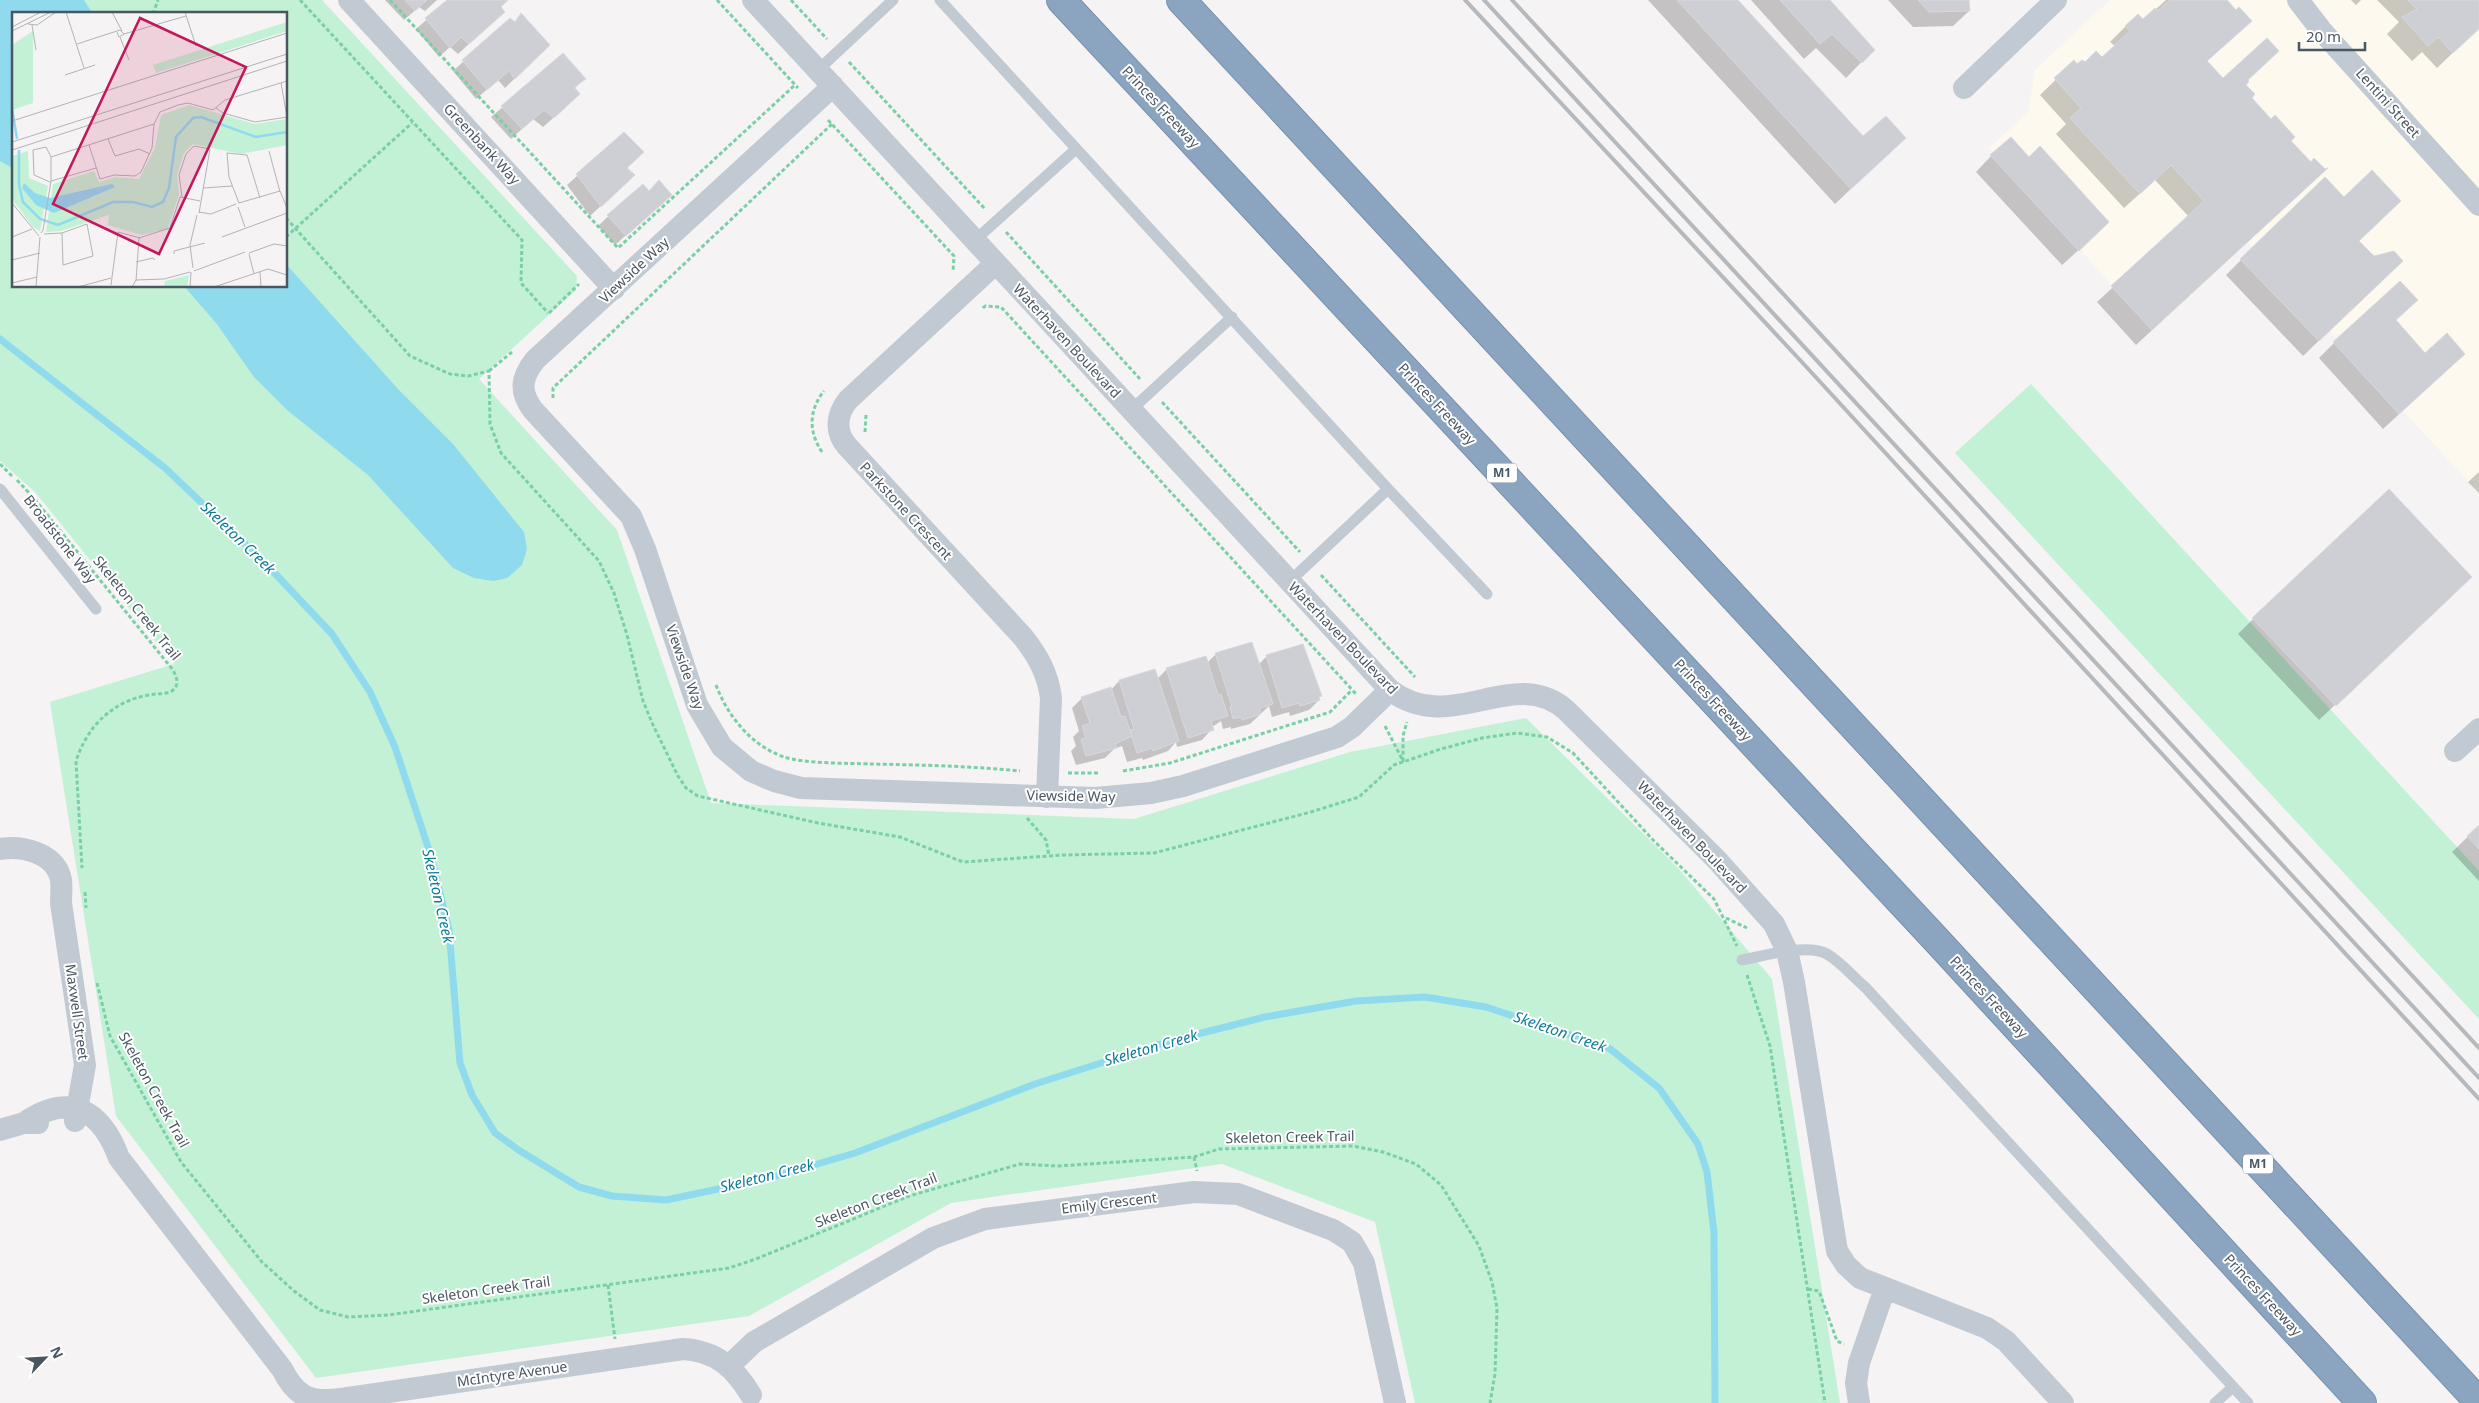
<svg xmlns="http://www.w3.org/2000/svg" width="2479" height="1403" viewBox="0 0 2479 1403" font-family="'Noto Sans',sans-serif">
<style>
.commercial{fill:#fdf9ef}
.green{fill:#c3f1d5;fill-rule:evenodd}
.water{fill:#90daee}
.shadow{fill:#0003}
.lines{fill:none;stroke-linecap:round;stroke-linejoin:round}
.stream{stroke:#90daee;stroke-width:7}
.building{fill:#cdcfd5;stroke:#d7d9de}
.highway-casing{stroke:#7690ad;stroke-width:30}
.path{stroke:#7ad0a6;stroke-width:3;stroke-dasharray:4 2.5;stroke-linecap:butt}
.lane{stroke:#c1cad2;stroke-width:11}
.street{stroke:#c1cad2;stroke-width:22}
.highway{stroke:#8ba5c1;stroke-width:28}
.rail{stroke:#b5b8bd;stroke-width:4}
.labels{text-anchor:middle;stroke-width:4;stroke-linejoin:round;paint-order:stroke}
.shield{fill:#fff;stroke:#808990;stroke-width:1}
.shield-label{font-size:12px;font-weight:bold;fill:#4a5661}
.street-label{font-size:14px;fill:#4a5661;stroke:#fff}
.water-label{font-size:15px;font-style:italic;fill:#0c7c9b;stroke:#fff}
.inset-river{fill:none;stroke:#90daee;stroke-width:2.5}
.inset-road{fill:none;stroke:#b1b4b9;stroke-width:1}
.view{fill:#c2185b;fill-opacity:0.15;stroke:#c2185b;stroke-width:2.5}
.inset-edge{fill:none;stroke:#4a5661;stroke-width:2.5}
</style>
<rect width="100%" height="100%" fill="#f5f3f3"/>
<!-- commercial -->
<path class="commercial" d="M2110,0H2479V493L2248,243L2152,330L1989,148L2028,112L2035,70Z"/>
<!-- green -->
<path class="green" d="M0,0H322L577,276L576,290L479,379L617,530L711,803L1134,819L1350,752L1526,718L1678,868L1772,979L1840,1403H1415L1375,1222L1222,1164L951,1203L749,1316L316,1378L116,1116L50,702L174,664L35,492L0,461ZM14,14H286V286H14Z
M2031,384L2479,871V1019L1955,453Z"/>
<!-- water -->
<path class="water" d="M0,0H84L93,14H14V169L0,161Z
M286,264L399,390L453,444L524,532L527,549L522,565L507,578L494,581L474,578L453,568L368,475L287,410L254,377L216,323L184,286H286Z"/>
<!-- shadow -->
<path class="shadow" d="M385,0H437L425,11L419,7L404,20Z
M449,0H506L499,7L493,22L458,54L450,47L439,57L416,29Z
M1648,0H1736L1863,138L1889,153L1835,204Z
M1751,0H1829L1873,50L1846,78L1816,48L1804,59Z
M1888,0H1968L1969,11L1953,26L1913,27Z
M2166,0H2226L2234,36L2206,62L2223,80L2247,81L2244,85L2250,98L2290,141L2309,185L2136,345L2097,302L2189,217L2155,180L2124,208L2056,134L2066,124L2040,95L2074,62L2077,65L2102,58L2115,46L2110,42L2126,26L2143,21Z
M2351,0H2361L2356,5Z
M2377,0H2479V28L2437,68L2422,52L2412,61L2387,34L2399,22Z
M521,15L549,45L505,88L498,80L476,99L453,71L510,19L514,23Z
M563,55L584,79L574,89L569,104L543,127L533,119L511,139L491,117Z
M624,134L623,185L590,216L567,185Z
M1991,156L2029,159L2092,238L2062,265L1976,172Z
M642,185L660,205L615,245L598,226Z
M2344,199L2358,241L2386,276L2303,356L2226,275L2241,260Z
M2395,321L2425,355L2448,369L2383,429L2319,358L2334,343Z
M2479,472V493L2468,482Z
M2455,592L2319,720L2238,634L2253,619Z
M1216,654L1258,665L1267,656L1319,700L1309,710L1290,716L1289,712L1272,717L1269,706L1250,724L1231,729V727L1223,729L1221,721L1212,727V729L1202,740L1177,747L1176,742L1168,751L1143,760L1142,758L1127,762L1122,746L1114,749L1105,758L1076,765L1071,751L1076,746L1073,737L1079,731L1072,708L1082,698L1111,690L1119,681L1157,679L1167,669L1207,663Z
M2479,826V881L2452,852Z"/>
<g class="lines">
<!-- stream -->
<path class="stream" d="M0,339L165,468L267,565L332,634L370,692L395,747L431,856L449,930L460,1063L472,1095L495,1133L520,1151L579,1187L612,1196L666,1200L766,1179L855,1153L1035,1084L1170,1041L1265,1017L1356,1001L1425,997L1486,1007L1609,1048L1659,1088L1698,1144L1707,1172L1714,1233L1715,1403"/>
</g>
<!-- building -->
<path class="building" d="M405,0H427L415,11Z
M447,0H508L501,7L505,12L469,44L461,37L450,48L425,18Z
M1677,0H1738L1863,136L1886,116L1906,138L1851,189Z
M1780,0H1830L1875,50L1862,63L1832,34L1820,44Z
M1918,0H1969L1970,11L1929,12Z
M2170,0H2227L2236,10L2239,7L2252,21L2207,61L2223,78L2267,38L2279,51L2248,80L2249,81L2246,85L2255,94L2252,98L2271,119L2275,115L2295,137L2291,141L2311,162L2314,158L2325,169L2328,168L2152,330L2111,286L2204,201L2171,165L2140,194L2070,118L2081,108L2054,78L2074,60L2077,64L2082,60L2085,62L2096,51L2102,57L2130,31L2125,26L2138,14L2143,19L2155,8L2158,11Z
M2408,0H2479V29L2453,53L2438,37L2428,46L2402,17L2417,9Z
M521,13L550,45L515,79L509,71L487,90L462,60L510,18L515,22Z
M563,53L586,79L574,87L580,94L554,118L544,110L522,129L501,106Z
M624,132L644,152L627,168L635,175L601,207L576,174Z
M2011,137L2029,157L2040,146L2109,222L2079,251L1990,155Z
M2372,170L2401,201L2359,241L2374,256L2394,251L2403,261L2319,341L2240,259L2325,177L2344,197Z
M659,180L672,195L626,236L607,215L643,184L649,191Z
M2400,281L2418,300L2396,320L2425,353L2447,333L2465,354L2399,414L2333,342Z
M2389,489L2472,577L2336,706L2252,618Z
M1252,642L1273,704L1260,708L1261,714L1242,720L1241,717L1233,719L1230,707H1232L1215,653Z
M1303,644L1322,696L1319,697L1320,700L1300,706L1299,703L1282,708L1266,655Z
M1206,656L1218,695L1221,694L1228,716L1211,721L1214,730L1188,738L1166,668Z
M1155,669L1179,741L1153,751L1152,748L1137,753L1130,730L1134,729L1119,680Z
M1111,687L1121,717L1125,716L1132,736L1115,744L1117,748L1086,756L1081,739L1086,738L1082,726L1090,723L1081,697Z
M2479,825V849L2467,836Z"/>
<g class="lines">
<!-- highway casing -->
<g class="highway-casing">
<path id="highway" d="M1061,0L1942,946L2362,1403
M1181,0L2479,1402"/>
</g>
<!-- path -->
<path class="path" d="M300,0L522,240L521,283L548,313
M390,0L618,248L795,85
M717,0L798,88
M791,0L827,39
M153,14L158,0
M849,62L985,209
M828,120L954,256L953,272
M286,218L410,356L450,374L468,376L489,371L490,424L501,453L599,561L614,593L627,635L643,701L653,725L678,776L686,788L698,796L818,823L900,837L963,862L1063,855L1154,853L1311,812L1359,797L1394,765L1441,749L1482,738L1517,733L1547,737L1573,753L1654,841L1714,899L1737,946
M1006,232L1140,379
M286,237L412,123
M983,308L985,306L1001,307L1356,694
M549,313L579,284
M489,371L512,352
M553,398V388L833,123
M1162,402L1300,552
M865,432L866,415
M822,452C808,431 809,410 824,391
M0,464L12,476
M17,480L32,496L173,670C177,679 180,684 172,691C164,695 157,693 149,695C112,701 87,727 76,761L82,868
M1321,575L1415,677
M716,685C728,717 752,746 784,757C805,764 849,763 872,764C921,765 970,766 1020,771
M1385,726L1403,761V736L1407,722
M1123,771L1170,763L1330,712L1352,690
M1068,773H1100
M1027,818L1046,840L1049,856
M85,892L86,908
M1726,918L1747,928
M1747,975L1770,1046L1825,1403
M97,983L110,1036L181,1162L262,1262L294,1291L320,1310L348,1317L388,1315L729,1268L756,1259L909,1196L1020,1164L1058,1166L1194,1157L1219,1149L1353,1146L1383,1152L1416,1164L1441,1185L1479,1246L1492,1282L1497,1308L1495,1374L1490,1403
M1194,1157L1197,1171
M608,1285L615,1339
M1808,1289L1819,1291L1837,1341L1844,1344"/>
<!-- lane -->
<path class="lane" d="M940,0L1388,489L1487,594
M818,70L893,0
M974,241L1076,149
M1131,410L1232,317
M0,489L96,609
M1290,581L1388,489
M1742,960C1763,956 1808,943 1827,954C1841,962 1853,977 1865,987L2248,1403
M2215,1403L2233,1387"/>
<!-- street -->
<path class="street" d="M349,0L614,289
M753,0L1390,690C1452,737 1512,664 1566,710L1717,860L1774,924L1787,951L1794,982L1837,1251L1846,1265L1860,1278L1987,1328L2006,1341L2063,1403
M2298,0L2321,30L2479,205
M833,86L535,360C521,378 519,391 533,410L631,516L645,549L697,705L722,747L751,771L774,781L801,788L1095,798L1151,793L1183,786L1337,737L1352,727L1390,690
M1964,88L2056,0
M995,264L848,400C836,415 835,432 847,446L1023,637C1038,656 1048,674 1051,698L1047,797
M2455,751L2479,729
M0,849C22,845 56,853 61,880C62,887 61,896 61,903L85,1065L75,1121
M24,1123C69,1092 101,1109 119,1158L282,1369C296,1397 310,1403 341,1399L683,1349C716,1351 734,1367 751,1395
M0,1130L24,1123H38
M730,1365L754,1342L933,1238L985,1219L1194,1192L1238,1194L1333,1230L1352,1242L1364,1263L1395,1403
M1859,1403L1856,1383L1859,1363L1885,1288"/>
<!-- highway -->
<use href="#highway" class="highway"/>
<!-- rail -->
<path class="rail" d="M1465,0L1800,360L2479,1099
M1484,0L2479,1078
M1512,0L2479,1048"/>
</g>
<g class="labels">
<!-- shield labels -->
<g class="shield">
<rect x="1487" y="463.5" width="30" height="19" rx="4"/>
<rect x="2243" y="1154.5" width="30" height="19" rx="4"/>
</g>
<g class="shield-label">
<text x="1502" y="477">M1</text>
<text x="2258" y="1168">M1</text>
</g>
<!-- street labels -->
<g class="street-label">
<text transform="translate(2388 103) rotate(48)" y="5">Lentini Street</text>
<text transform="translate(1161 107) rotate(47)" y="5">Princes Freeway</text>
<text transform="translate(482 144) rotate(47)" y="5">Greenbank Way</text>
<text transform="translate(634 270) rotate(-43)" y="5">Viewside Way</text>
<text transform="translate(1067 341) rotate(47)" y="5">Waterhaven Boulevard</text>
<text transform="translate(1437 404) rotate(47)" y="5">Princes Freeway</text>
<text transform="translate(906 511) rotate(47)" y="5">Parkstone Crescent</text>
<text transform="translate(60 539) rotate(52)" y="5">Broadstone Way</text>
<text transform="translate(137 608) rotate(51)" y="5">Skeleton Creek Trail</text>
<text transform="translate(1343 638) rotate(46)" y="5">Waterhaven Boulevard</text>
<text transform="translate(685 667) rotate(71)" y="5">Viewside Way</text>
<text transform="translate(1713 700) rotate(47)" y="5">Princes Freeway</text>
<text transform="translate(1071 796) rotate(1)" y="5">Viewside Way</text>
<text transform="translate(1692 837) rotate(46)" y="5">Waterhaven Boulevard</text>
<text transform="translate(1989 997) rotate(47)" y="5">Princes Freeway</text>
<text transform="translate(77 1012) rotate(82)" y="5">Maxwell Street</text>
<text transform="translate(154 1090) rotate(61)" y="5">Skeleton Creek Trail</text>
<text transform="translate(1290 1137) rotate(-1)" y="5">Skeleton Creek Trail</text>
<text transform="translate(876 1200) rotate(-21)" y="5">Skeleton Creek Trail</text>
<text transform="translate(1109 1203) rotate(-7)" y="5">Emily Crescent</text>
<text transform="translate(486 1290) rotate(-8)" y="5">Skeleton Creek Trail</text>
<text transform="translate(2263 1295) rotate(47)" y="5">Princes Freeway</text>
<text transform="translate(512 1374) rotate(-8)" y="5">McIntyre Avenue</text>
</g>
<!-- water labels -->
<g class="water-label">
<text transform="translate(238 538) rotate(44)" y="5">Skeleton Creek</text>
<text transform="translate(438 896) rotate(77)" y="5">Skeleton Creek</text>
<text transform="translate(1560 1032) rotate(19)" y="5">Skeleton Creek</text>
<text transform="translate(1151 1048) rotate(-16)" y="5">Skeleton Creek</text>
<text transform="translate(767 1176) rotate(-14)" y="5">Skeleton Creek</text>
</g>
</g>
<!-- overview -->
<g transform="translate(12 12)">
<rect width="275" height="275" fill="#f5f3f3"/>
<path d="M275,10V19L144,61L141,53ZM21,19V91L0,98V33ZM177,93L243,112L275,107V133L229,142L181,132L172,141L165,163L167,182L156,217L129,223L96,213L97,203L49,219L34,220L41,172L82,159L87,170L103,165L127,167L143,136L149,103ZM16,139L17,166L36,174L28,219L21,215L0,187V144ZM177,263L175,275H152L153,269Z" fill="#c3f1d5"/>
<path d="M12,171L23,181L38,186L100,172L103,175L42,201L24,193L10,176Z" fill="#90daee"/>
<path class="inset-river" d="M0,96L5,127M7,138V173L11,190L28,207L46,213L101,190H121L140,195L151,190L157,176L164,125L181,106L189,105L244,125L275,120"/>
<path class="inset-road" d="M54,0L72,56M100,0L110,19M173,0L184,34M16,12L25,13L44,0M20,13L24,38M0,15L29,0M0,19L39,0M112,22L174,4M108,25L117,48M65,32L108,18L112,22L107,25L105,20M53,63L83,53M204,96L211,101L243,110L275,105L269,71M0,109L275,21M96,127L103,144L127,137L138,142M0,130L275,42M77,133L88,167L102,163L123,164L129,160L140,136L142,112M0,138L275,49M257,139L268,180M39,145L142,112L148,100L166,93L176,91L201,98L213,88L275,69M39,169L84,156M191,176L220,174M170,185L167,163L174,142L182,134L198,137L187,201M0,191L27,224M227,191L217,165L215,141L235,143L248,186M227,191L268,179L275,196M226,195L233,215M187,200L199,202L224,192M29,221L31,218L39,169V145L34,135L21,138L22,163L38,170M32,222L50,221L75,212L81,244L51,253L50,221M0,225L20,217M210,225L275,201M237,241L262,232L275,234M162,242V239L193,231M237,242L242,262M0,248L28,241M124,250L141,246L143,248M181,256L178,233L185,203M182,259L233,240M248,260L249,275M124,269L127,226L158,216L168,185L188,189M0,271L25,265M99,273L106,220L128,226M24,275L28,225M66,275L99,266M120,275L124,268L152,267L178,260M178,275L179,260M202,275L256,257L275,263"/>
<path class="view" d="M128,6L234,55L147,242L41,192Z"/>
<rect width="275" height="275" class="inset-edge"/>
</g>
<!-- north arrow -->
<g transform="translate(45 1358) rotate(65)" stroke="#ffffff" stroke-width="4" paint-order="stroke">
<path d="M0-4L9 19L0 12L-9 19Z" fill="#4a5661"/>
<text y="-8" font-size="14" font-weight="bold" text-anchor="middle" fill="#4a5661">N</text>
</g>
<!-- scale -->
<path d="M2299 42v8h66v-8" fill="none" stroke="#4a5661" stroke-width="2.5"/>
<text x="2306" y="42" font-size="15" fill="#4a5661" stroke="#ffffff" stroke-width="4" paint-order="stroke">20 m</text>
</svg>
